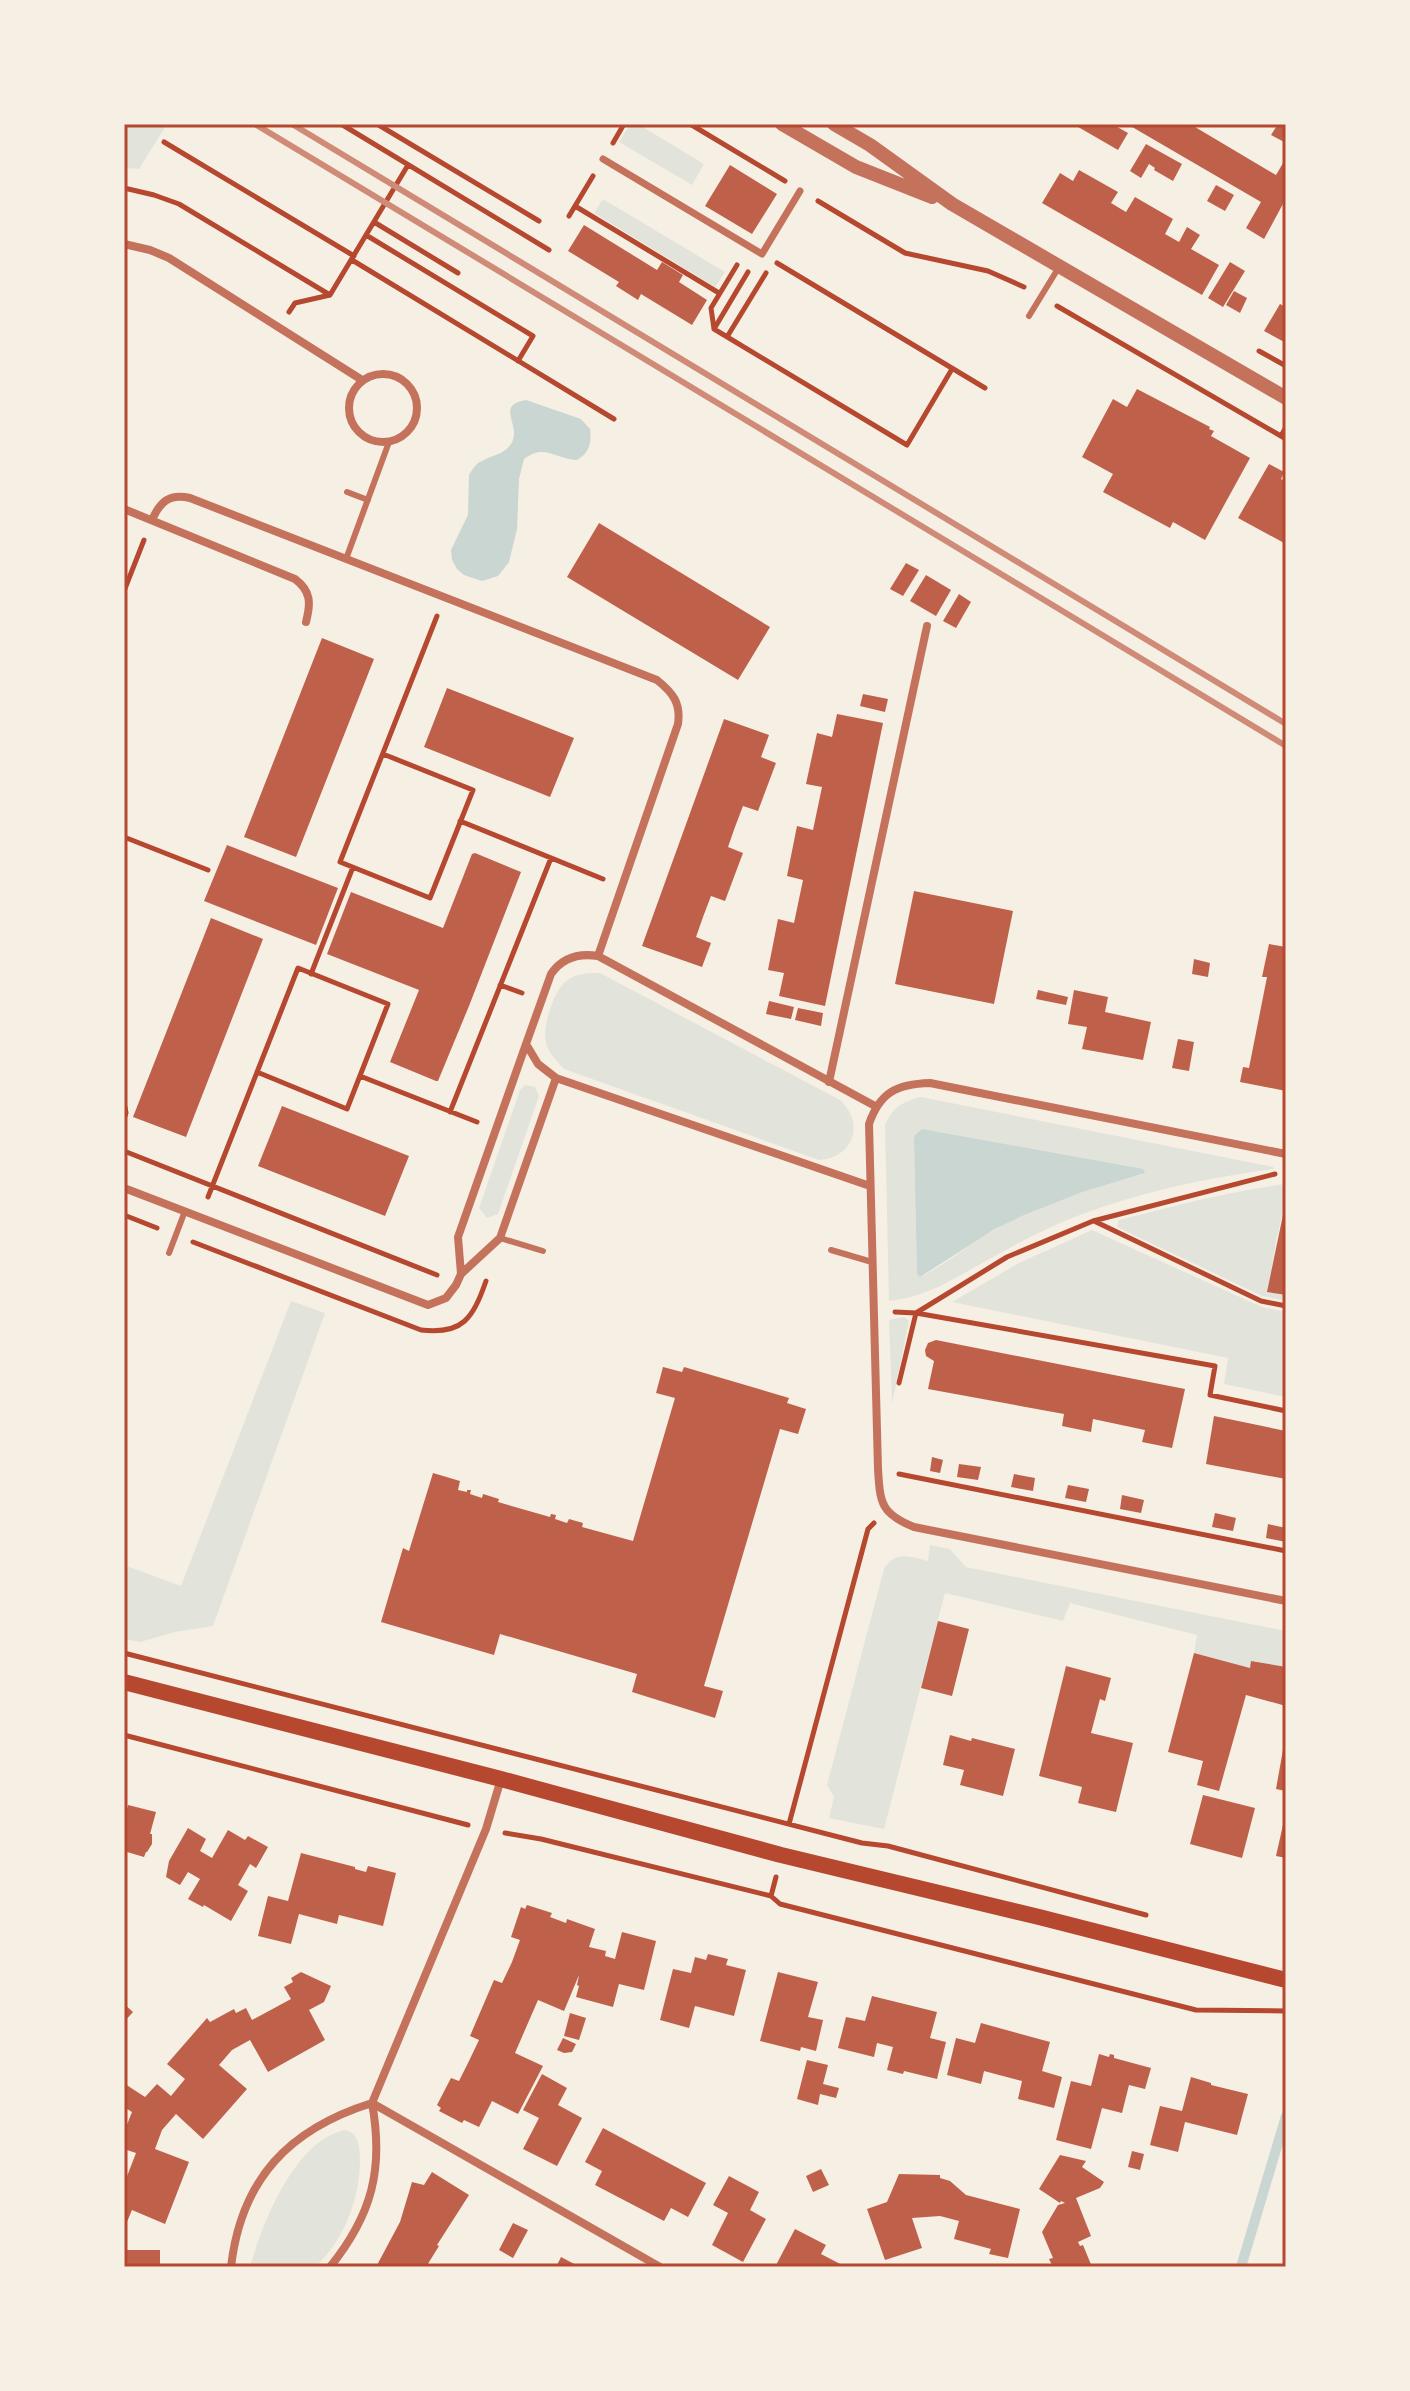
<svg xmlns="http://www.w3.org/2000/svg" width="1410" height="2391" viewBox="0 0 1410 2391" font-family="Raleway,sans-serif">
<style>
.green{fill:#e2e4dc;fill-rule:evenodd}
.water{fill:#c9d6d2}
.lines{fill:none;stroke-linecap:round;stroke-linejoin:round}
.stream{stroke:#c9d6d2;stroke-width:10}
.building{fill:#bf614a}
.path{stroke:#b5482f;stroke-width:5}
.service{stroke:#c5725c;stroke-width:6}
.pedestrian{stroke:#c5725c;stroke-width:7}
.minor{stroke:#c5725c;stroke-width:8}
.tertiary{stroke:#c5725c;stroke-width:14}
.secondary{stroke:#b5482f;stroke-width:16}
.rail{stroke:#cf8b77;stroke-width:6}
.neatline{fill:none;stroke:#b5482f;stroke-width:3}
</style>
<rect width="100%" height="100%" fill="#f6efe4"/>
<!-- green -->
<path class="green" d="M124,124H167L139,169L124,168Z
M630,124H638L704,164L692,185L619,142Z
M603,199L725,272L715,287L594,213Z
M600,973L840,1100C865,1123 854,1158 819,1160L564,1069C558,1062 548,1053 546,1043C542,1026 554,988 569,979C578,973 590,973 600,973Z
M525,1085L535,1087L539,1096L498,1214L487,1218L479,1208L520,1090Z
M921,1097L1273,1167L1274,1169C1206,1178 1136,1193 1072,1218C1042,1230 1013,1246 984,1262C952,1280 926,1297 889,1301L885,1125C892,1108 903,1101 921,1097ZM914,1140L1143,1174C1091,1187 1038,1204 993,1231C968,1245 945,1265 920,1277L917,1273Z
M1286,1184V1198L1276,1241L1268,1292L1286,1295V1301L1262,1296L1117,1227L1119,1220C1174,1206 1229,1191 1286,1184Z
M1092,1230L1262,1307L1286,1312V1397L1224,1384L1228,1358L952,1302L1019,1263Z
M291,1301L325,1313L213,1626L175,1632L140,1642L124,1639V1565L181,1586Z
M904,1317L909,1321L892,1404L889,1320Z
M930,1545L950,1549L966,1567L1286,1631V1667L1252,1661L1250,1668L1194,1653L1197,1635L1070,1603L1063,1621L945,1593L884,1829L829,1818L834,1797L827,1785L884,1569C895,1550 910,1557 928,1561Z
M345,2130C359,2133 360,2148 360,2160C360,2198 344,2241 315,2267H250C263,2223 294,2141 345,2130Z"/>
<!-- water -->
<path class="water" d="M526,400L581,419L590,429C592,443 589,453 577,460C555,459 545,443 524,459L519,479L517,529L509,562L498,576L482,581L464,575L457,569L452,560L451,550L468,515L469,475C472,470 476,463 482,461C493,454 507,455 513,440C519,423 496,405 526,400Z
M922,1129L1143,1169L1145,1173L1082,1192L1024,1215L995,1229L920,1277L917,1274L914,1140L915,1135Z"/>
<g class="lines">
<!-- stream -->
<path class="stream" d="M1241,2267L1286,2116"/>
</g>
<!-- building -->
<path class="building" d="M1073,124H1112L1128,133L1118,150Z
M1127,124H1190L1276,175L1286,158V203L1284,202L1264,239L1246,228L1261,202Z
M1278,124H1286V143L1271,135Z
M1146,144L1182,164L1173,181L1154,170L1155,168L1149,164L1141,178L1130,171Z
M730,165L777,194L752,234L705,206Z
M1079,170L1118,192L1111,203L1126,212L1135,197L1173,219L1165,234L1179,242L1187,227L1200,235L1191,249L1219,265L1202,295L1042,203L1060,173L1073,181Z
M1216,185L1234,195L1225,211L1207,201Z
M584,225L657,270L662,262L683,275L679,282L707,300L692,325L641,294L638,300L616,286L619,282L568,251Z
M1230,262L1245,271L1223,307L1208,298Z
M1234,291L1247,298L1240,313L1226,305Z
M1280,304L1286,307V343L1264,331Z
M1137,389L1210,427L1209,429L1214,431L1211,436L1250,458L1205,540L1173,522L1170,528L1103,492L1113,474L1082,457L1113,399L1127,407Z
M1269,464L1284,472L1281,479L1286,482V544L1238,518Z
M599,523L770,627L738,680L567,577Z
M906,563L919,570L903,596L890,589Z
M926,575L951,590L936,616L910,601Z
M959,594L971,602L956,628L943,621Z
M322,638L374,659L296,857L244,837Z
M447,688L574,738L550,797L424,747Z
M863,694L888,699L885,712L860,706Z
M837,714L883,723L825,1006L779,996L784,973L768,970L778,919L794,923L803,880L787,876L797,826L813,830L822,787L806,784L817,733L832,737Z
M724,719L769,735L761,757L776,763L758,811L743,806L735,827L728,847L743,853L725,901L711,896L703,917L696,937L711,943L702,967L642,946Z
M227,845L338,888L316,945L204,901Z
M475,853L521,872L469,1006L438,1081H436L390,1062L419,990L327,954L351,892L443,928L472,854Z
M914,891L1013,911L994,1004L895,984Z
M211,918L263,939L186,1137L133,1117Z
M1269,944L1286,947V1091L1240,1082L1243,1067L1249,1068L1267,977H1262Z
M1194,959L1210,963L1208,977L1192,974Z
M1038,990L1068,997L1066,1005L1036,999Z
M1074,990L1108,997L1105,1012L1151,1022L1143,1060L1082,1049L1087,1027L1068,1024Z
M769,1001L794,1007L791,1019L766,1014Z
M798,1008L823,1013L821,1026L795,1020Z
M1178,1039L1194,1042L1189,1071L1172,1068Z
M282,1106L409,1156L385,1216L258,1166Z
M1285,1205H1286V1295L1267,1292Z
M936,1340L1185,1389L1172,1448L1142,1442L1145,1430L1093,1419L1091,1432L1062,1426L1064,1414L928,1389L934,1361L926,1356L925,1350L928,1343Z
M663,1367L682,1372L684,1367L789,1398L787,1403L806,1409L798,1434L780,1429L704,1686L723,1691L715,1718L632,1692L637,1674L500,1634L494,1655L381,1622L403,1548L409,1551L433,1473L460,1481L458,1490L467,1492V1490H471L470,1494L482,1498L483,1494L499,1499L498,1502L550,1517L551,1514L556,1515L555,1519L567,1523L569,1519L583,1523L582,1527L633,1541L675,1398L656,1393Z
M1214,1416L1286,1431V1479L1206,1464Z
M932,1457L943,1460L940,1473L930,1471Z
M959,1464L981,1467L978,1480L957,1477Z
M1014,1474L1035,1478L1033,1491L1011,1487Z
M1068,1485L1089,1489L1086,1502L1065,1498Z
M1122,1495L1144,1500L1141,1513L1120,1509Z
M1215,1513L1236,1518L1233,1531L1212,1527Z
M1268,1524L1286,1528V1542L1266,1538Z
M938,1621L969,1629L952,1696L921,1688Z
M1194,1653L1250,1668L1251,1661L1286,1667V1706L1246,1695L1219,1791L1197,1785L1203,1761L1168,1752Z
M1066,1666L1111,1678L1105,1701L1100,1699L1091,1733L1133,1743L1116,1812L1078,1803L1082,1787L1039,1776Z
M950,1735L971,1741L972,1738L1015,1749L1003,1796L960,1785L964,1770L943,1765Z
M1284,1744H1286V1791L1276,1789Z
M1203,1795L1255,1808L1242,1858L1190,1844Z
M128,1805L156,1812L150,1834H152V1844L147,1852H146L144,1857L127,1852L125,1859L124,1813H126Z
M1285,1816H1286V1858L1276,1856Z
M188,1828L206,1839L200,1851L212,1858L228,1830L245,1840L248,1836L268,1847L256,1868L250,1864L238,1885L248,1891L231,1921L204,1905L203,1907L188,1899L200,1879L188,1872L180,1885L166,1877L169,1861Z
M301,1853L355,1867V1869L366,1872L368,1866L396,1873L383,1926L339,1915L337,1924L299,1914L291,1944L258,1936L268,1896L288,1901Z
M527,1905L552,1913L550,1917L566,1923L567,1919L595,1929L589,1947L606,1951L605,1956L615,1959L622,1932L656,1941L644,1990L619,1984L613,2007L576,1997L579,1986L577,1985L579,1975L564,2011L538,2000L515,2053L543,2066L518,2114L492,2101L479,2127L464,2120L462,2123L439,2111L441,2108L437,2105L451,2078L459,2081L469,2061L479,2040L470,2036L494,1980L502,1983L512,1962L520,1940L511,1937L521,1907L525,1909Z
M708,1954L728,1959L726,1965L746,1970L734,2016L695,2006L689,2028L660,2020L673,1969L691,1973L695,1957L706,1960Z
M301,1972L331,1986L324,2002L309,2010L325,2040L268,2072L250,2040L232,2050L219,2065L247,2089L203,2139L176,2114L162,2130L155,2149L189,2162L165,2224L132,2210L124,2229V2184L136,2153L124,2149L127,2138L124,2137V2132L132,2112L124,2107L125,2084L145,2097L157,2084L171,2096L185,2079L167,2064L207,2018L210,2022L234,2009L236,2013L246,2008L252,2020L291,1999L284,1987L293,1982L291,1978Z
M778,1972L818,1982L808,2017L823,2020L816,2051L801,2047L800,2051L760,2041Z
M872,1996L937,2012L930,2038L946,2042L937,2079L904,2071L903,2074L887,2070L893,2047L877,2043L874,2057L838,2048L846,2017L865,2021Z
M124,2004L133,2012L124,2022Z
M570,2013L586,2018L579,2040L564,2036Z
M981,2023L1050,2042L1042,2071L1062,2077L1054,2108L1018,2099L1022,2081L984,2071L981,2084L947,2075L956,2038L975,2043Z
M563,2038L576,2044L572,2052L564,2053L557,2050Z
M1099,2054L1109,2057L1110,2054L1114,2055V2058L1151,2068L1145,2089L1129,2085L1122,2113L1102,2108L1091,2149L1056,2140L1071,2081L1091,2086Z
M807,2060L828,2065L823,2084L839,2088L836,2098L820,2094L818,2105L797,2099Z
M542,2074L567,2088L558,2105L582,2118L557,2166L523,2149L539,2118L523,2110Z
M1191,2077L1211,2083V2085L1248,2094L1237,2135L1185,2122L1178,2152L1150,2145L1160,2106L1182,2111Z
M603,2128L706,2183L688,2217L671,2208L664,2221L595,2185L602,2171L585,2162Z
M1132,2151L1144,2154L1140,2170L1128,2167Z
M1060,2155L1086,2161L1082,2167L1104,2182L1100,2188L1076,2198L1091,2236L1078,2242L1080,2246L1083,2245L1092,2267H1053L1049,2259L1053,2258L1042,2232L1058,2205L1065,2203L1061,2201L1060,2203L1039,2189Z
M821,2169L829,2185L813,2192L806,2176Z
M432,2172L469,2195L437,2245L439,2246L426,2267H376L400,2222L412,2182L424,2185Z
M899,2174L940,2175V2178L950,2181L966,2195L1020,2209L1008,2258L989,2254L991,2249L954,2239L959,2221L940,2216L912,2218L922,2248L885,2260L867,2209L887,2202Z
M729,2176L759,2192L750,2210L766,2219L743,2262L712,2245L728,2213L713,2205Z
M513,2223L528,2230L513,2258L499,2250Z
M795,2229L826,2245L821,2254L846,2267H775Z
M124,2250H160V2267H124Z
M561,2257L580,2267H556Z"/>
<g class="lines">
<!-- path -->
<path class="path" d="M341,124L549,250
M377,124L539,221
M690,124L785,181
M164,142L354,256
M613,143L624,124
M124,188L154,195L179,204L330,295
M818,201L905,253L988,271L1024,287
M575,206L719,293
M569,216L593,176
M374,222L458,273
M366,235L533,336L518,361
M352,260L614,419
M777,263L985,388
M737,265L711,308L714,329L907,445L952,369
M1057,306L1286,439
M289,312L295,303L330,295L408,165
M714,329L748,272
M727,337L766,273
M1259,351L1286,366
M1281,436L1286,427
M124,591L144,540
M383,754L473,790L430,898L340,862L437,616
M460,821L603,879
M124,837L208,870
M311,974L353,867
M500,985L522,993
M360,1076L477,1122
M124,1102L126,1113L124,1119
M450,1112L551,858
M124,1151L437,1275
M208,1197L298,968L388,1004L347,1109L257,1072
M124,1215L157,1228
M1094,1221L1261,1301L1286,1306
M193,1242L421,1330C463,1335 473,1318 486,1281
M895,1312L916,1313L1007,1257L1093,1221L1275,1174
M899,1383L916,1313L1215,1366L1210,1395L1286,1411
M899,1474L1286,1551
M124,1653L862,1843L888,1846L1146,1915
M124,1735L468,1825
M789,1824L868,1529L874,1523
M505,1833L541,1839L771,1896L780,1904L1196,2010L1286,2011
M771,1896L776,1877"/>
<!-- service -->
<path class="service" d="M1029,316L1059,267
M347,492L368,500
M346,559L389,442
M500,1238L543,1251
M831,1250L872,1262
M169,1253L185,1211"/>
<!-- pedestrian -->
<path class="pedestrian" d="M603,159L762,254L800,191"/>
<!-- minor -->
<path class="minor" d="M124,244L150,250L169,258L362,380
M349 408a34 34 0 1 1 68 0a34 34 0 1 1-68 0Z
M124,509L295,579C311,591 311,603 306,622
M152,520C160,502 169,493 190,498L657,680C673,693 681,703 678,724L598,956
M556,1078L538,1064L526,1044L551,974C562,958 579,953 598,956L875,1106
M829,1082L927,626
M1286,1154L930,1083C897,1084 880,1092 869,1124L878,1469C880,1503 881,1514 914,1527L1286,1601
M124,1188L428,1305L446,1298L456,1285L461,1274L500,1238L556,1078L870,1186
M461,1274L458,1237L526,1044
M372,2103L660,2267
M231,2267C241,2179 289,2129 372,2103
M330,2267C372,2215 384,2169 372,2103L486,1829L501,1779"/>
<!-- tertiary -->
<path class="tertiary" d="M782,124L856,167L932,197
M834,124L870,145L952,204L1286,398"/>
<!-- secondary -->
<path class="secondary" d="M124,1682L501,1779L781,1855L1039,1917L1286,1980"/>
<!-- rail -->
<path class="rail" d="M255,124L1286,746
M292,124L1286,724"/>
</g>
<!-- border -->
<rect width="1410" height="2391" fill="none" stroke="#f6efe4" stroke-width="252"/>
<rect x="126" y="126" width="1158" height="2139" class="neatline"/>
</svg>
